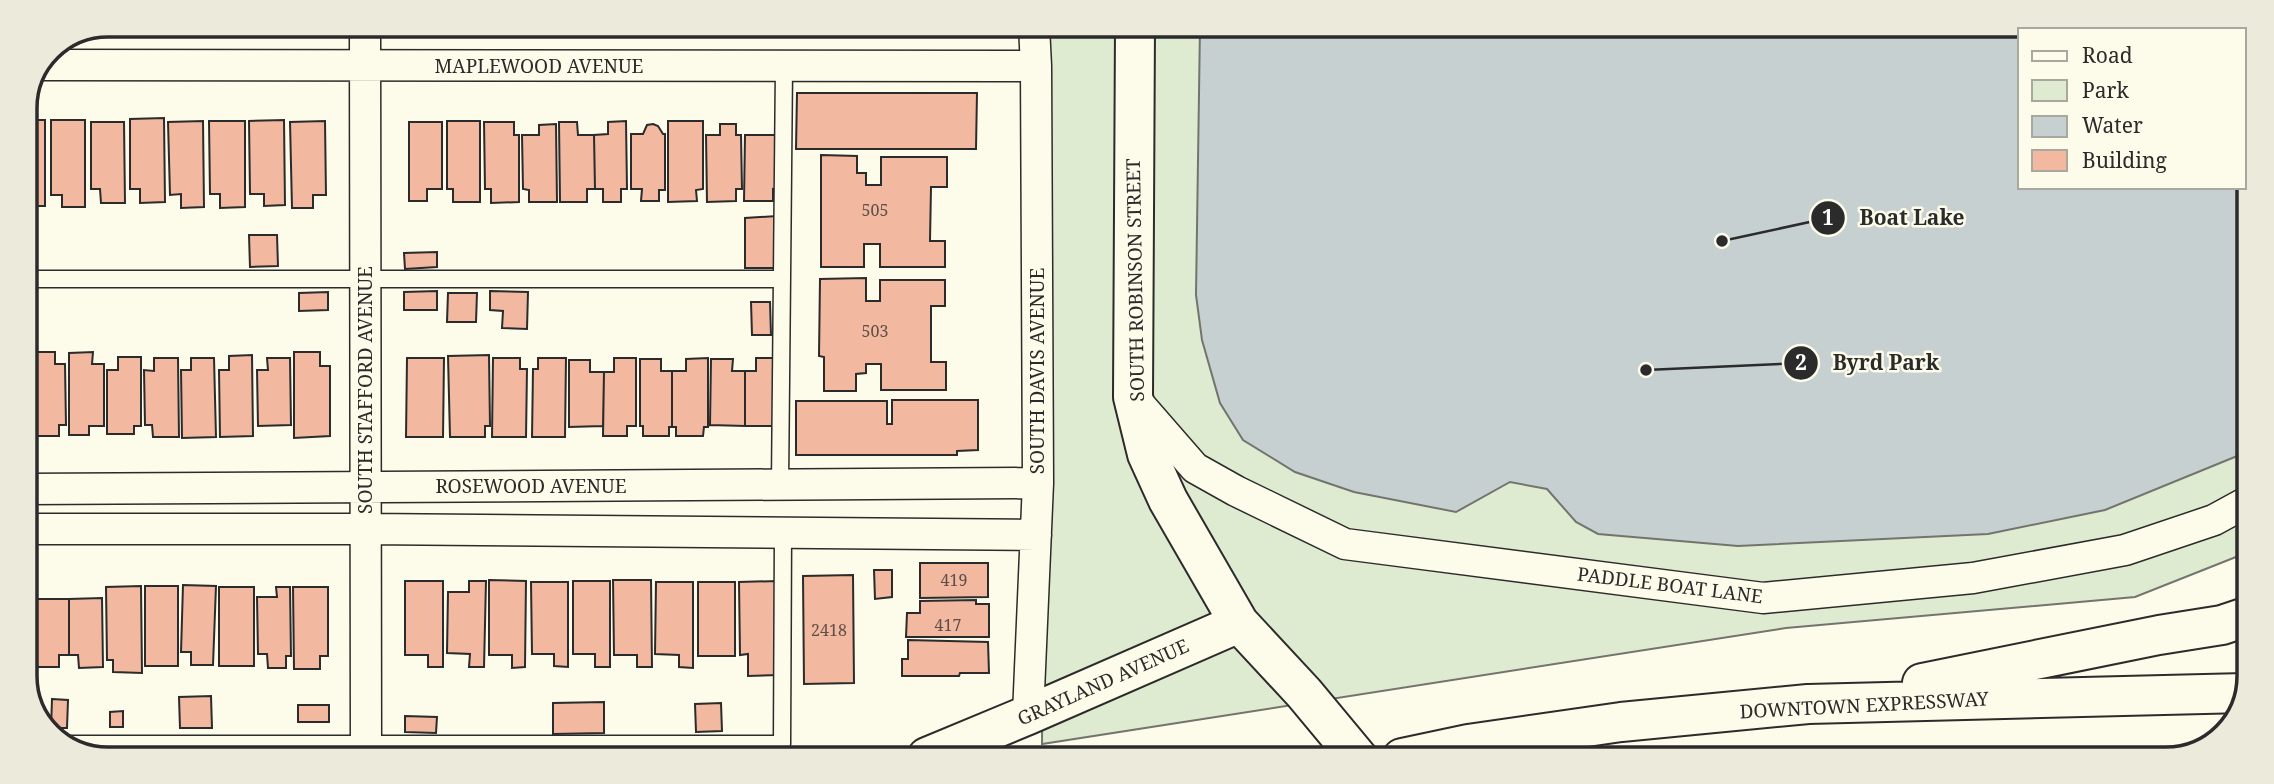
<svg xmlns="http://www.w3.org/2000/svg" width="2274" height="784" viewBox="0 0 2274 784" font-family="'Noto Serif',serif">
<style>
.green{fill:#deebd1;stroke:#74746e;stroke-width:2}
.water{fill:#c7d0d0;stroke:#74746e;stroke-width:2}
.building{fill:#f2b8a0;stroke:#2b2b2b;stroke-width:2}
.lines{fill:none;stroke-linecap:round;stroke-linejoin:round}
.lane-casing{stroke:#2b2b2b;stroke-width:19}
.street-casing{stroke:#2b2b2b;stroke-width:33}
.secondary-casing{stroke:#2b2b2b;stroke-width:42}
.highway-casing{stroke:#2b2b2b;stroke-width:42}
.lane{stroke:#fdfbea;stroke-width:16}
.street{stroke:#fdfbea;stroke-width:30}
.secondary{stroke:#fdfbea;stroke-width:38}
.highway{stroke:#fdfbea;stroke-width:38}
.labels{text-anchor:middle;stroke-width:5;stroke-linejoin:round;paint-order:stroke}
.number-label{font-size:16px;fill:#5d4e48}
.street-label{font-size:19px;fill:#2b2b2b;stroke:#fdfbea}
.rim{fill:none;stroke:#2b2b2b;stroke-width:3.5}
.leader{fill:none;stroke:#2b2b2b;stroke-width:2.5}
.callout-dot{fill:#2b2b2b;stroke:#fdfbea;stroke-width:2.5}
.mark-label{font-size:21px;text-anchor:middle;font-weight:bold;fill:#fff}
.callout-label{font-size:21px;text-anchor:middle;font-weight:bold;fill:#2b2b2b;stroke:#fdfbea;stroke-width:5;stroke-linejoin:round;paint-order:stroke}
</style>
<rect width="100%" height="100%" fill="#fdfbea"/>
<!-- green -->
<path class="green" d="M1046,26L2193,29L2194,30H2020V187H2244V89L2249,102L2246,553L2135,597L1786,628L1042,744Z"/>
<!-- water -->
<path class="water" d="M1200,27L2174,30H2020V187H2244V89L2249,102L2247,452L2105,510L1988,534L1738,546L1598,534L1576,522L1547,489L1510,482L1456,512L1354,492L1295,472L1243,440L1220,403L1202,340L1196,295Z"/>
<!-- building -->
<path class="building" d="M797,93H977L976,149H796Z
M164,118L165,202L140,203V189H130V119Z
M25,120H45V206H25Z
M51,120H85V207H62V195H51Z
M284,120L285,205L264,206V194H250L249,121Z
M203,121L204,207L181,208V194L170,195L168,122Z
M209,121H245V207L220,208V194H210Z
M325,121L326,195H313V208H292L290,122Z
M447,121H480V202H453V189H447Z
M626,121L627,189H621V202H603V189H595L594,135L608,134V122Z
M668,121H703V189L696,190L697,201L668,202Z
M91,122H124L125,203H101L100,189H91Z
M409,122H442V189H427V201H409Z
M484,122H514V135H519V202L491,203V189H485Z
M559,122H577L578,135H594L595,189H587V202H560Z
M556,124L557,202H529V190L523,189L522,135H539V125Z
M653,124L658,126L663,134H665V190H659V201H641L642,189H631V134H643L647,125Z
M720,124H736V135H741L742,189H736V201L707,202L706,135H720Z
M745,135H780L779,190L773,189V201H744Z
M821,155L857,156V173H866V185H881V157H947V187H931L930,241H945V267H880V244H864V267H821Z
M777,216L778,268H745V218Z
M249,235H277L278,266L250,267Z
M437,252V267L405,269L404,253Z
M866,278V301H880V280H945V306H931V362H946V390H881V364H866V373L856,374V391H824V357L819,356L820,279Z
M437,291V310H404V292Z
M490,291L528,292L527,329L502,328L503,311L490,310Z
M328,292V310L299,311V293Z
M448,293H477L476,322H447Z
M751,302H770L771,335H752Z
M30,352H55V364H65L66,425H59V436H31Z
M93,352L92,364H104V426H89V435H69V353Z
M294,352H320V366H330V436L294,438Z
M252,355L253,436L220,437L219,370H229V356Z
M489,355L490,426H485V437H450L448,356Z
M118,357H141V426H134V434H107V370H118Z
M154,358H178L179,437H153L152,425H145L144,370L154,371Z
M191,358H214L216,437L182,438L181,370H191Z
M267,358H290L291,425L258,426L257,370H268Z
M407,358H444L443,437H406Z
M493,358H520V369H527L526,437H492Z
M538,358H566L565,437H532L533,369H538Z
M614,358H636V426H627V436H603L604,372H614Z
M708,358V427H704L703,436H676V427H672V371H686V359Z
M756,358H778L777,426H745V371H756Z
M640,359H661V371H672V427H669V436H643V426H640Z
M711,359H733L732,371H745V426L710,425Z
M569,360H590V372H604L603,426L569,427Z
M25,365L26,366L27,439H25Z
M892,400H978V450L957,451V455H796V401H887V424H892Z
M920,563H988V597L920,598Z
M874,570H892V597L875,599Z
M853,575L854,683L804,684L803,576Z
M489,580L526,581L525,667L512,668V655H489Z
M613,580H651L652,667H637V655H614Z
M405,581H443V667H428V655H405Z
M469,581H486L484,667H469L470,654L447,653L448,592H469Z
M573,581H610V667H595V654H573Z
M777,581L779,675L748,676V654L740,655L739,582Z
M531,582H568V667L554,666V654H532Z
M656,582H693V668L679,667V655L655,654Z
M698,582H735V656H698Z
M25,585H32L33,659H25Z
M183,585L216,586L213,665H191V652H181Z
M141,586L142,673L113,672V660H107L106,587Z
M145,586H178V666H145Z
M219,587H254V666H219Z
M276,587H290L291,656H286V668H268L267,654H258L257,597H277Z
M293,587H328V656H320V669H294Z
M102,598L103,667L79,668L78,655H69V599Z
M35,599H69V655H59V667H36Z
M976,600V604H989V637H906L907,613H920V601Z
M908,640L988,642L989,673H960L959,676H902V659H908Z
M211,696L212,728H180L179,697Z
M52,699L68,700L67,728H51Z
M604,702V733L553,734V703Z
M721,703L722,731L696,732L695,704Z
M298,705H329V722H298Z
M123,711V727H110V712Z
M405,716L437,717L436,733L405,732Z"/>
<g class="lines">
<!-- lane casing -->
<g class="lane-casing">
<path id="lane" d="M25,279H782
M780,485L784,66
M66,744H782L783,533"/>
</g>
<!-- street casing -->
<g class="street-casing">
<path id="street" d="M365,25L366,756
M42,65L1036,66
M1134,398L1195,468L1236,491L1345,544L1763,598L1973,578L2125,550L2214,520L2247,502
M25,489L1038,483
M25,529H366L1036,535
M1028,715L1038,483L1036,66L1034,26"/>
</g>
<!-- secondary casing -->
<g class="secondary-casing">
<path id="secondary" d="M1135,27L1133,397L1147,454L1168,500L1239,623L1304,693L1358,758
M927,757L1028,715L1239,623"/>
</g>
<!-- highway casing -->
<g class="highway-casing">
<path id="highway" d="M1922,683L2159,635L2222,625L2246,617
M1402,758L1468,744L1621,722L1808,704L2245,693"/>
</g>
<!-- lane -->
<use href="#lane" class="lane"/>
<!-- street -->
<use href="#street" class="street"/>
<!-- secondary -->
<use href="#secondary" class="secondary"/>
<!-- highway -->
<use href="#highway" class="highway"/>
</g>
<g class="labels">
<!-- number labels -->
<g class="number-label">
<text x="875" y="216">505</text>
<text x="875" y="337">503</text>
<text x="954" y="586">419</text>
<text x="948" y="631">417</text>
<text x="829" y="636">2418</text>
</g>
<!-- street labels -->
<g class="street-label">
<text x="539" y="73">MAPLEWOOD AVENUE</text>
<text transform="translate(1135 280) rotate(-91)" y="7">SOUTH ROBINSON STREET</text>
<text transform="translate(1037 371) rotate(-90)" y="7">SOUTH DAVIS AVENUE</text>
<text transform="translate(365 390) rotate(-90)" y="7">SOUTH STAFFORD AVENUE</text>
<text x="531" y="493">ROSEWOOD AVENUE</text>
<text transform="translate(1670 585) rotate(7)" y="7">PADDLE BOAT LANE</text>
<text transform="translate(1103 682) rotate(-24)" y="7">GRAYLAND AVENUE</text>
<text transform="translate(1864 705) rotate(-3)" y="7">DOWNTOWN EXPRESSWAY</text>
</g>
</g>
<!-- crop -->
<path d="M0 0H2274V784H0ZM108 37H2166A71 71 0 0 1 2237 108V676A71 71 0 0 1 2166 747H108A71 71 0 0 1 37 676V108A71 71 0 0 1 108 37Z" fill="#eceadb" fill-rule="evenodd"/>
<path class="rim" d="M108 37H2166A71 71 0 0 1 2237 108V676A71 71 0 0 1 2166 747H108A71 71 0 0 1 37 676V108A71 71 0 0 1 108 37Z"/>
<!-- callouts -->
<path class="leader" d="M1722 241L1828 218M1646 370L1801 363"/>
<g class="callout-dot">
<circle cx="1722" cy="241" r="7"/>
<circle cx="1646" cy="370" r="7"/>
<circle cx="1828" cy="218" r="18"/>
<circle cx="1801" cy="363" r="18"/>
</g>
<g class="mark-label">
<text x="1828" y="225">1</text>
<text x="1801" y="370">2</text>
</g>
<g class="callout-label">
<text x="1912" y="225">Boat Lake</text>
<text x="1886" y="370">Byrd Park</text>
</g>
<!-- legend -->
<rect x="2018" y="28" width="228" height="161" fill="#fdfbea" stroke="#a9a89e" stroke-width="2"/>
<rect x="2032" y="51" width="35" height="10" fill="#fdfbea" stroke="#a9a89e" stroke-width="2"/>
<text x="2082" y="63" font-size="21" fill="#2b2b2b">Road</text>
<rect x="2032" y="80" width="35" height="21" fill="#deebd1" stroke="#a9a89e" stroke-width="2"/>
<text x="2082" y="98" font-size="21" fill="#2b2b2b">Park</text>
<rect x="2032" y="116" width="35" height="21" fill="#c7d0d0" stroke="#a9a89e" stroke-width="2"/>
<text x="2082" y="133" font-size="21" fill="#2b2b2b">Water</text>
<rect x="2032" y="150" width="35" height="21" fill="#f2b8a0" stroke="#a9a89e" stroke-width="2"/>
<text x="2082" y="168" font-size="21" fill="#2b2b2b">Building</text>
</svg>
